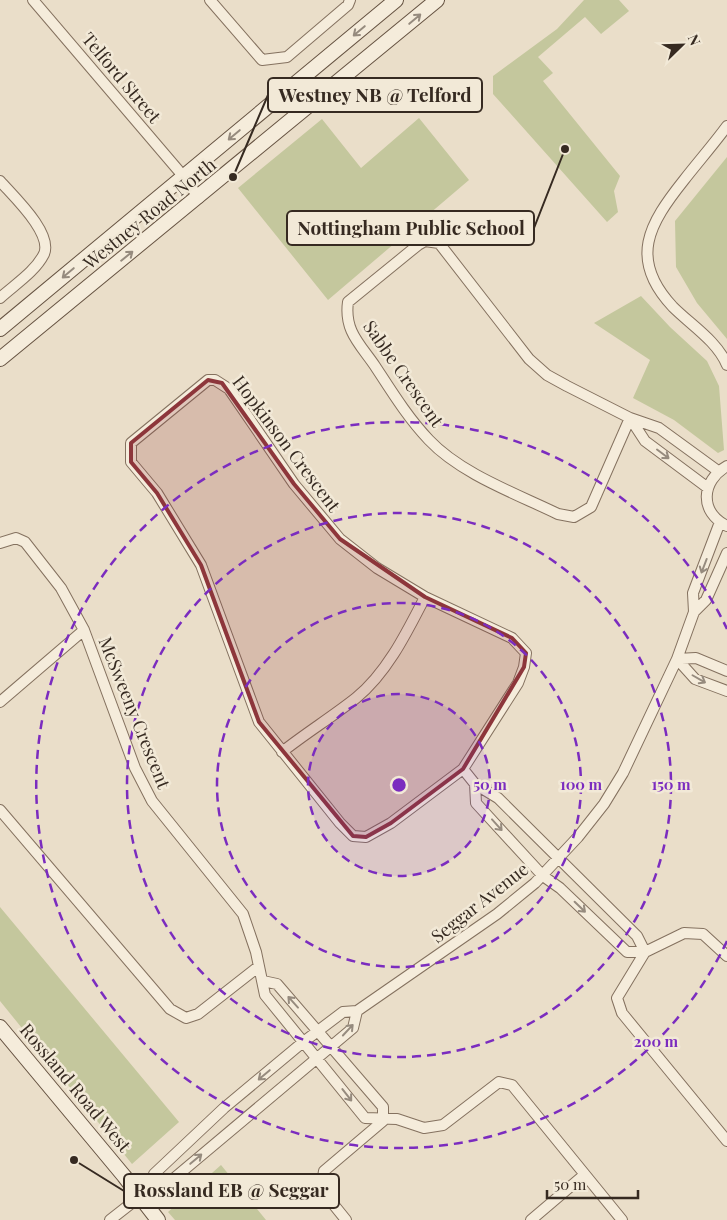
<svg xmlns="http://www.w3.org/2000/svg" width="727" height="1220" viewBox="0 0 727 1220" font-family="'Playfair Display',serif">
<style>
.green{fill:#c4c79d}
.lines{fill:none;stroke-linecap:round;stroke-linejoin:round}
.minor-casing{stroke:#84715f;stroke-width:12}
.secondary-casing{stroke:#665342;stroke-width:16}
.minor{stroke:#f5ecdb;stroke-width:10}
.secondary{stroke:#f5ecdb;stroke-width:14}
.oneway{stroke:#968b7e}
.marked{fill:#8d363b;fill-opacity:0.2;stroke:#8d363b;stroke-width:4;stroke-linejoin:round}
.ring{fill:none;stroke:#7b2cbf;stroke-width:2.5;stroke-dasharray:9 6}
.labels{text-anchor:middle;stroke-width:5;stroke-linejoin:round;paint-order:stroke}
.street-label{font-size:18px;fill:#362a21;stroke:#f2e9d7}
.centre{fill:#7b2cbf;stroke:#f2e9d7;stroke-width:2.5}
.ring-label{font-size:15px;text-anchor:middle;font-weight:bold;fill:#7b2cbf;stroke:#f2e9d7;stroke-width:5;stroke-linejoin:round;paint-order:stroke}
.leader{fill:none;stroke:#362a21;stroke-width:2}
.callout-dot{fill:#362a21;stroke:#f2e9d7;stroke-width:2}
.callout{fill:#f2e9d7;stroke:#362a21;stroke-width:2}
.callout-label{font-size:19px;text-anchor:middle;font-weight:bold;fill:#362a21}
</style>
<rect width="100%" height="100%" fill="#eadec9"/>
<!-- green -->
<path class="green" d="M584,0H619L629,11L601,34L585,17L538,57L553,73L543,81L620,176L614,191L618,212L607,222L493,94V76L557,29Z
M419,118L469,180L328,300L238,188L322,119L361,168Z
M727,157V339L697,303L676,267L675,221Z
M641,296L670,327L707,361L719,386L724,450L718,453L674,420L633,398L650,360L594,323Z
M0,907L179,1122L132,1164L0,1001Z
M221,1165L266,1220H175L168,1212Z"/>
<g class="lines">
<!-- minor casing -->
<g class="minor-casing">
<path id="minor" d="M33,0L184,177L199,198
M210,0L262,60L287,57L348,5L350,0
M727,126C713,145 698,162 684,180C649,224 628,259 673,307C691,325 717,341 727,365
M0,181C13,196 53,233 44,254C35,272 14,285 0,298
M208,380H215L229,389L294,484L340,539L377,568L425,597L512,638L526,653L524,667L518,683L463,769L391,823L366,837L353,836L340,823L259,722L201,565L157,493L131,462V443Z
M630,418L591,507L574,517L558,514C517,494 461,474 429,440C408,418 392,392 375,366C360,344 344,331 348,302L418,245L425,241L439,243L529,359L547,375L567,386L630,418L659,428L718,471
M630,418L645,441L708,488
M727,466C701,481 699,512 727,526
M0,543L16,538L25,542L61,588L84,630L135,768L152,801L243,914L256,952L265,995L365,1118L397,1119L424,1128L443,1125L499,1082L512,1085L622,1220
M694,612L706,600L727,553
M677,659L695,679L727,691
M677,659L696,658L727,671
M0,702L84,630
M282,752C306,733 332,717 356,698C387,673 407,632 425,597
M463,769L475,784L498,798L637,936L645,952
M475,784L476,803L543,876L560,888L627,952H645L684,933L703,934L727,956
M0,810L170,1009L186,1018L198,1014L258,967
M645,952L617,998L622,1013L727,1141
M263,981L277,984L383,1107V1121
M156,1184L154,1174L224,1108L302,1043L343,1012L357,1011L497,914L535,883L578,837L604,804L623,773L677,659L694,612L693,593L720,522
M110,1220L156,1184L166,1185L353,1028L357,1011
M346,1220L321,1189L324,1171L383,1121
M531,1220L584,1175"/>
</g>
<!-- secondary casing -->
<g class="secondary-casing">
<path id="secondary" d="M0,329L396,0
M0,359L437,0
M0,1027L124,1176L158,1220"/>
</g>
<!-- minor -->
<use href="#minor" class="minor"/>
<!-- secondary -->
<use href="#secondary" class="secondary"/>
</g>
<!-- one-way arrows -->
<defs><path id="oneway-shaft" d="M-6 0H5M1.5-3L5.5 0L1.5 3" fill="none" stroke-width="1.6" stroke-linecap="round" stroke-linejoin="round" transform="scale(1.25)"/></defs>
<g class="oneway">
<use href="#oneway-shaft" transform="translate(415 19) rotate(-40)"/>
<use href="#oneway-shaft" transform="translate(359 31) rotate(140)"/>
<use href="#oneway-shaft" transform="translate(234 135) rotate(140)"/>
<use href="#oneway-shaft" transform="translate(127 256) rotate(-39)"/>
<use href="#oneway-shaft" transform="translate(68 273) rotate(140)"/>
<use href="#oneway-shaft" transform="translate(663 454) rotate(37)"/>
<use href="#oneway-shaft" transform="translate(704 566) rotate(111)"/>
<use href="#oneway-shaft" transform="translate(699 679) rotate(30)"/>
<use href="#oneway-shaft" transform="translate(497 825) rotate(48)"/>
<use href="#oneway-shaft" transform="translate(580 907) rotate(44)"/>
<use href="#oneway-shaft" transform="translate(293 1002) rotate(-132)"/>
<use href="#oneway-shaft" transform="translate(348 1030) rotate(-47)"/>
<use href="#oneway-shaft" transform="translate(264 1075) rotate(140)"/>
<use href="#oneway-shaft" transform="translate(347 1095) rotate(52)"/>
<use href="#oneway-shaft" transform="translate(196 1159) rotate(-40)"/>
</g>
<!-- marked area -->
<path class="marked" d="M208,380L222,383L294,484L340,539L425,597L512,638L526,653L524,667L463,769L391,823L366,837L353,836L259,722L201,565L157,493L131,462V443Z"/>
<!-- distance rings -->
<circle cx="399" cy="785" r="91" fill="#7b2cbf" fill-opacity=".12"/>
<g class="ring">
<circle cx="399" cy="785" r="91"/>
<circle cx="399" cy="785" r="182"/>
<circle cx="399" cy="785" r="272"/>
<path d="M727 941A363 363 0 1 1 727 629"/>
</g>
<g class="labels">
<!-- street labels -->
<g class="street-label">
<text transform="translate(121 78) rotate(50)" y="6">Telford Street</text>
<text transform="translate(150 214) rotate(-39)" y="6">Westney Road North</text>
<text transform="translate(403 374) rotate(55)" y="6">Sabbe Crescent</text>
<text transform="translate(286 444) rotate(53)" y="6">Hopkinson Crescent</text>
<text transform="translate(134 713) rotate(68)" y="6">McSweeny Crescent</text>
<text transform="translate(480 903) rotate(-38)" y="6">Seggar Avenue</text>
<text transform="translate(75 1088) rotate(50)" y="6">Rossland Road West</text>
</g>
</g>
<circle cx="399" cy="785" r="8" class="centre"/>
<g class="ring-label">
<text x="490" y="790">50 m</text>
<text x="581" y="790">100 m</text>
<text x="671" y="790">150 m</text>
<text x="656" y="1047">200 m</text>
</g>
<!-- callouts -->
<path class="leader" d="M233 177L268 95M565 149L534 228M74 1160L124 1191"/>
<g class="callout-dot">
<circle cx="233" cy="177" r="5"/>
<circle cx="565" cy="149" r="5"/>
<circle cx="74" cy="1160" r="5"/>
</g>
<g class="callout">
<rect x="268" y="78" width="214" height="34" rx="5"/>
<rect x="287" y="211" width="247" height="34" rx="5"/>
<rect x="124" y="1174" width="215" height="34" rx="5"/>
</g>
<g class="callout-label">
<text x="375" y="102">Westney NB @ Telford</text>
<text x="411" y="235">Nottingham Public School</text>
<text x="231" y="1197">Rossland EB @ Seggar</text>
</g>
<!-- north arrow -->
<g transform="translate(682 45) rotate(67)" stroke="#f2e9d7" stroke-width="4" paint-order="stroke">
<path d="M0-4L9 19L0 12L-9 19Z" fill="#362a21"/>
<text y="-8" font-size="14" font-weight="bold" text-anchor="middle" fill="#362a21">N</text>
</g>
<!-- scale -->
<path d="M547 1190v8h91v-8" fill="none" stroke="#362a21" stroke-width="2.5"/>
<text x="554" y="1190" font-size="15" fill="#362a21" stroke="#f2e9d7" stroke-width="4" paint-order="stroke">50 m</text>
</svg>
